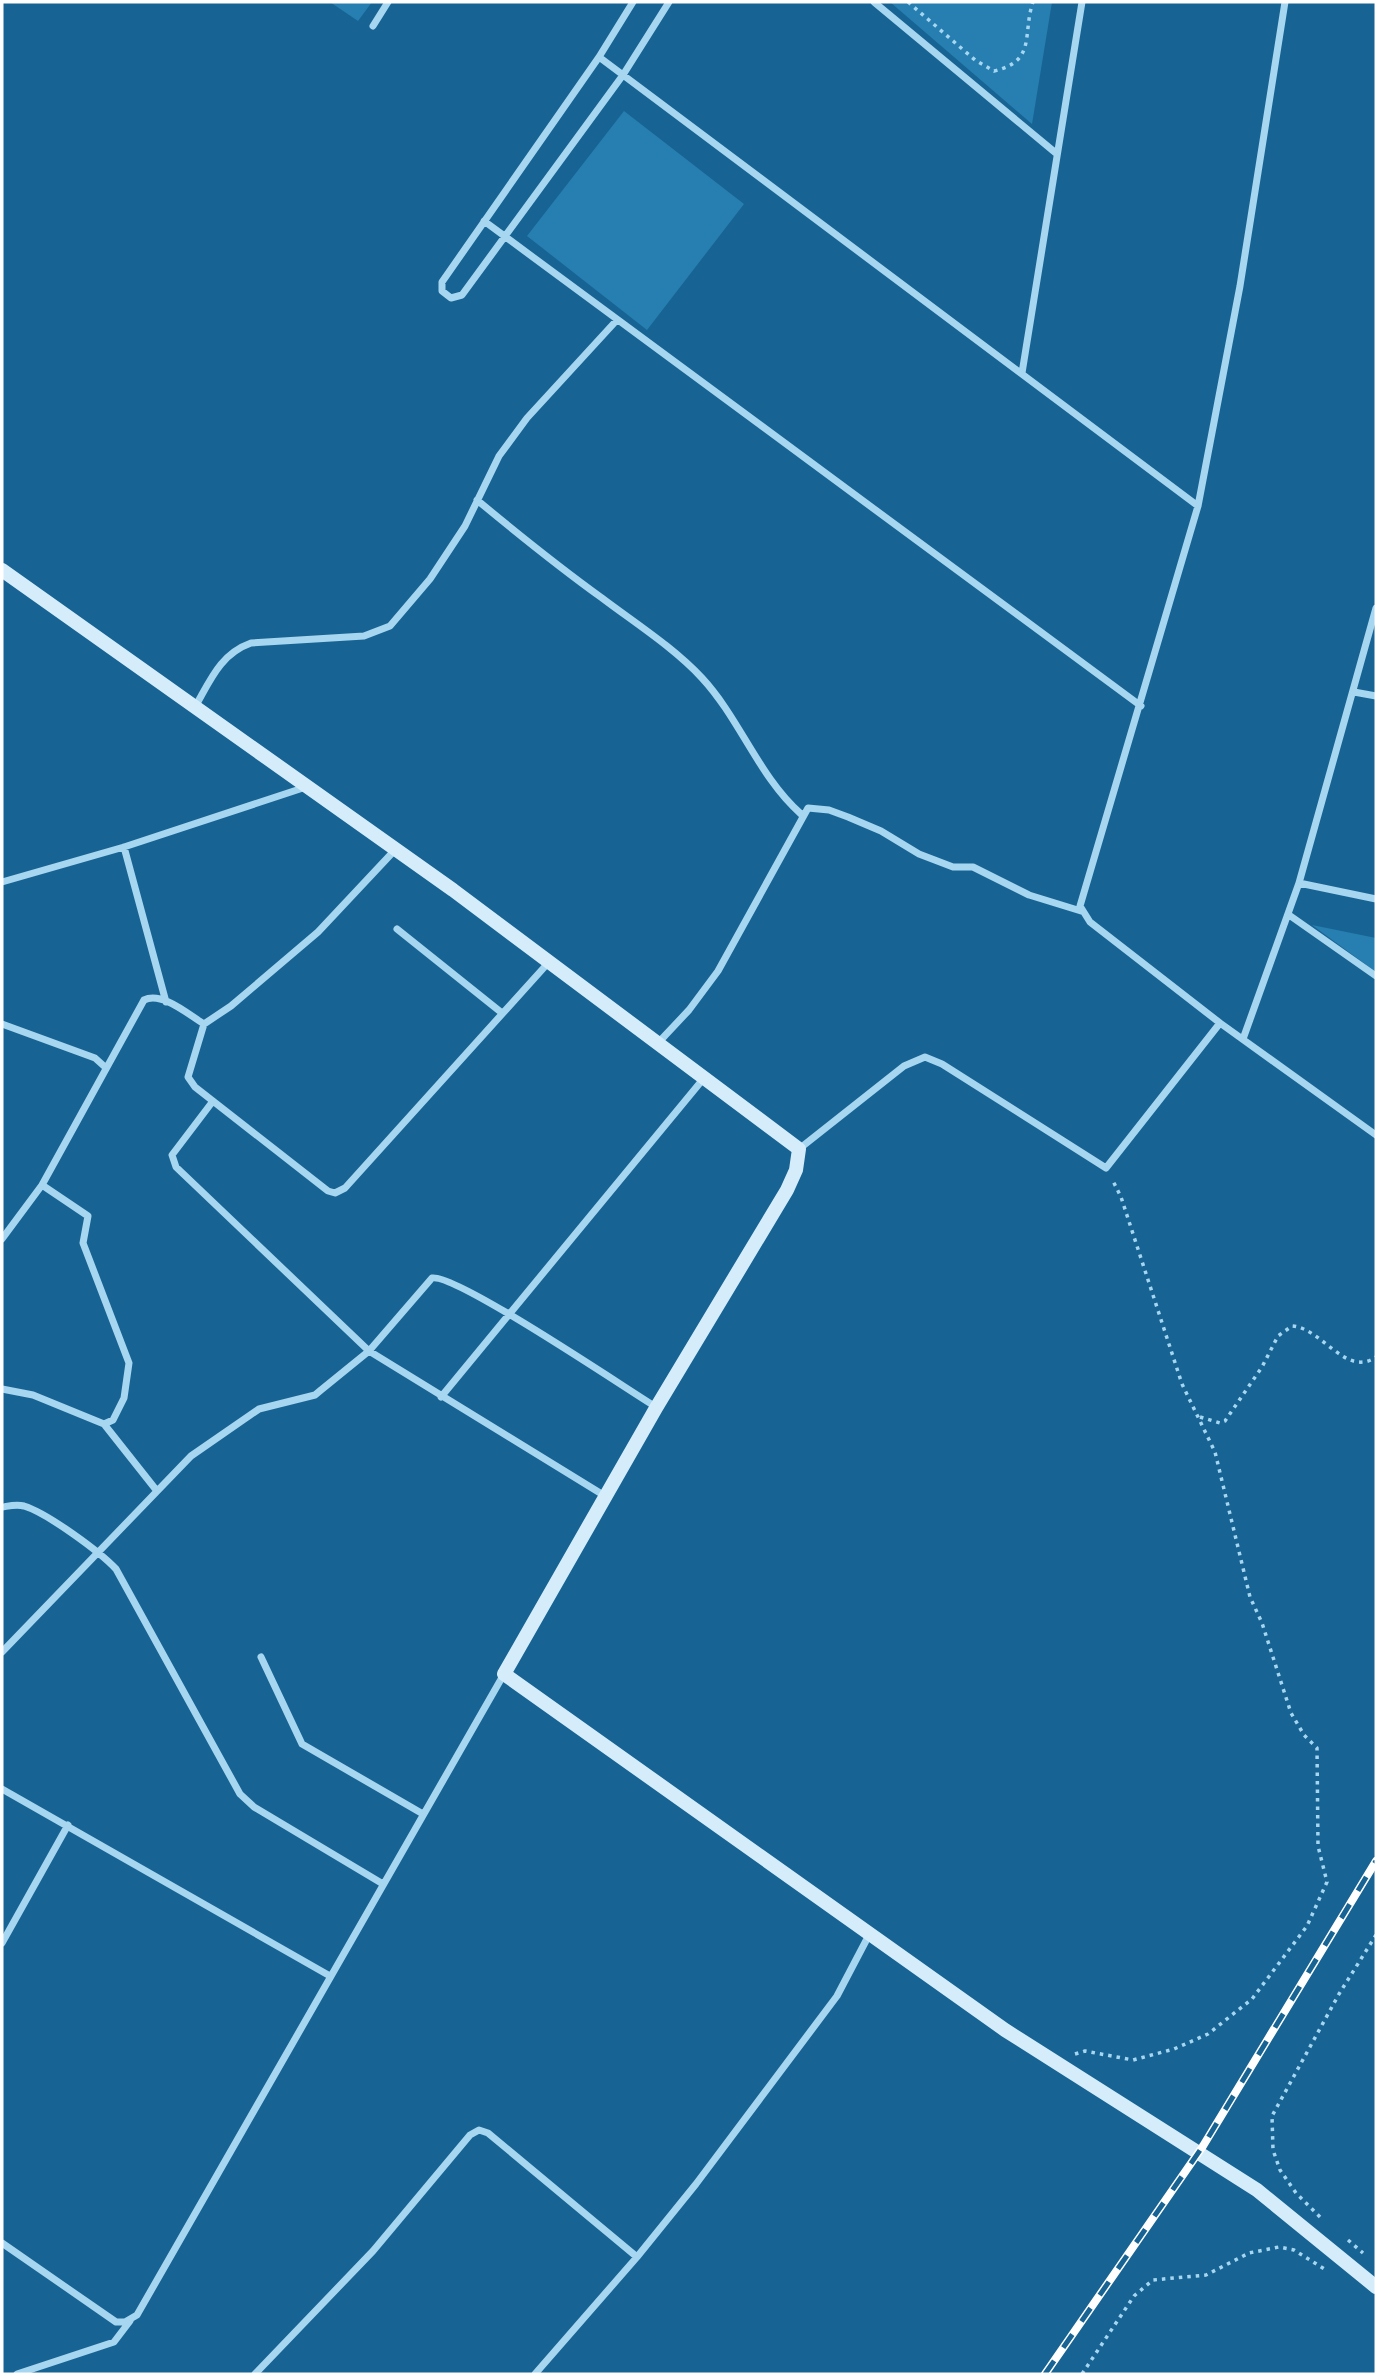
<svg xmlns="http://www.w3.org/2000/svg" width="1378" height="2376" viewBox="0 0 1378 2376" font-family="'Roboto Condensed',sans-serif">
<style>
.green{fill:#267fb0}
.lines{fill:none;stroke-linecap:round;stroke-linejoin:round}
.path{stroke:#a7d6f1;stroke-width:3.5;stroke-dasharray:3.5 5;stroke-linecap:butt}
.street{stroke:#a7d6f1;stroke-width:7}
.secondary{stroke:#d5edfb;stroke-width:14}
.rail-casing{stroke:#fff;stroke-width:8}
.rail{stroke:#176494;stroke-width:5;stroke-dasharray:16;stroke-linecap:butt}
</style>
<rect width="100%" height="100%" fill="#176494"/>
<!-- green -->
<path class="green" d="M330,2H372L358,21Z
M890,2H1052L1032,124Z
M624,111L744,204L647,330L527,236Z
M1312,925L1376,938V972Z"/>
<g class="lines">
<!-- path -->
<path class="path" d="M908,2L975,60L994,71C1037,61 1022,34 1033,2
M1200,1417L1220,1423L1225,1421L1262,1367L1278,1336L1292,1326C1322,1328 1346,1378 1376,1357
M1075,2054L1085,2051L1133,2060L1174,2049L1208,2034L1252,1999L1307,1926L1327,1882L1318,1846L1317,1748L1304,1735L1291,1713L1262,1623L1250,1597L1215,1452L1182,1384L1121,1197L1112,1179
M1320,2217L1296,2193L1280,2170L1273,2150L1272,2116L1339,1994L1376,1935
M1348,2240L1363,2253
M1082,2374L1134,2296L1153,2280L1206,2275L1249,2253L1279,2247L1294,2250L1326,2270"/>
<!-- street -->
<path class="street" d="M633,2L599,57L442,282V291L451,298L462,295L623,75L669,2
M874,2L1057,154
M1285,2L1240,286L1198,506L1080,906L1090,922L1220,1023L1376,1135
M373,26L388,2
M599,57L1198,506
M484,221L1141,706
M1022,373L1082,2
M477,500C518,534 559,567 602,598C635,623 673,647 702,678C740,719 759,777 801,814
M1354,692L1376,696
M195,707C210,681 220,654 251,643L364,636L390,626L430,579L465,526L499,456L527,418L616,321
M124,847L166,1002
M394,851L318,932L231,1006L204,1024L188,1077L195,1087L328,1191L335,1193L345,1188L549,962
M2,882L124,847L306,787
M1299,883L1376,899
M1289,915L1376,976
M397,929L502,1013
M2,1024L95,1058L105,1067
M1243,1039L1299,883L1376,608
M658,1043L689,1010L718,971L808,808L829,810L848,817L881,831L919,854L953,867H973L1029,895L1081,911
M213,1101L172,1155L176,1167L369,1351L605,1496
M799,1149L904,1066L925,1057L942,1064L1106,1168L1220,1023
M42,1185L88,1216L83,1243L129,1363L124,1398L113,1420L104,1424
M2,1239L42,1185L144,1000C162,991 189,1015 204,1024
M2,1389L33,1395L104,1424L157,1491
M441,1397L704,1078
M2,1507C9,1506 16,1504 24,1506C47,1513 99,1551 116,1569L240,1794L254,1807L383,1884
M2,1652L191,1456L259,1409L315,1395L321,1390L369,1351L432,1278C455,1273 625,1388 656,1407
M261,1657L302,1744L423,1814
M2,1789L330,1976
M2,1943L68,1825
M2,2243L116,2322H125L137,2315L504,1674
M17,2374L114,2342L130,2321
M255,2374L373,2251L470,2135L479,2130L488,2133L637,2257
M535,2374L637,2257L696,2184L837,1996L869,1935"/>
<!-- secondary -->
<path class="secondary" d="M2,570L453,890L799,1149L796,1170L787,1190L656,1408L504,1674L1005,2030L1257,2190L1376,2287"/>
<!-- rail casing -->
<g class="rail-casing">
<path id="rail" d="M1045,2374L1203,2146L1376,1861"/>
</g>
<!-- rail -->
<use href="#rail" class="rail"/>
</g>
<!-- border -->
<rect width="1378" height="2376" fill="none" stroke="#ffffff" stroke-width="7"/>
</svg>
